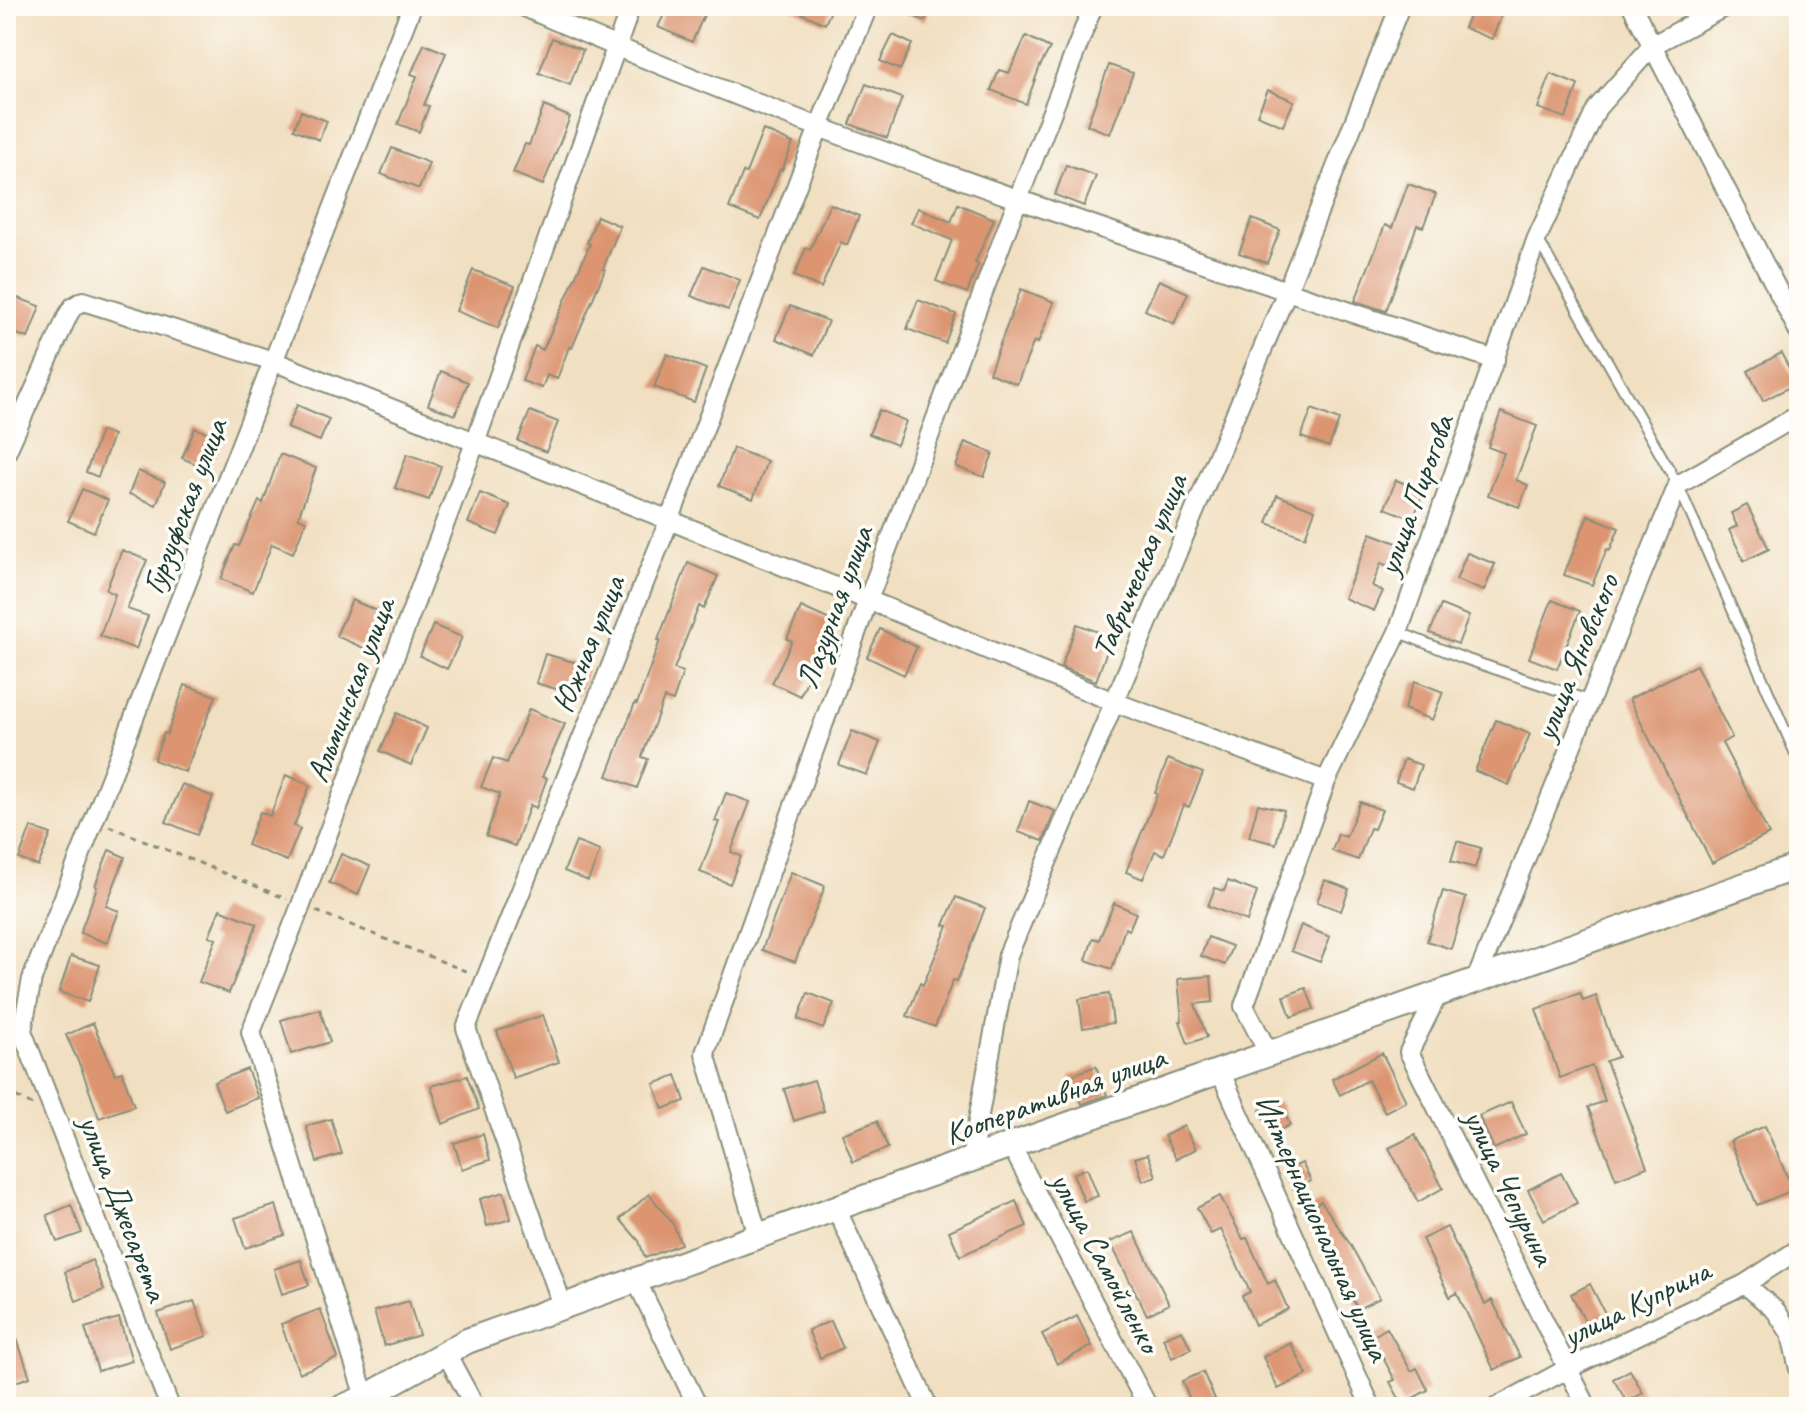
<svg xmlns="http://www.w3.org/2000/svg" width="1805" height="1413" viewBox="0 0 1805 1413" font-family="Caveat,sans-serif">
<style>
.building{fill:#dc9471}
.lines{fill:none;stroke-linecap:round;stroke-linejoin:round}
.lane-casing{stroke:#888e7a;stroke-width:13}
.street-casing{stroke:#888e7a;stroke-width:22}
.secondary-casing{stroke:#888e7a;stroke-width:28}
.path{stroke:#888e7a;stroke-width:3;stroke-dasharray:6 6;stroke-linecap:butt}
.lane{stroke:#fff;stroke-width:9}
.street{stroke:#fff;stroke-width:18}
.secondary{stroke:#fff;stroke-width:24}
.labels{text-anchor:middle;stroke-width:7;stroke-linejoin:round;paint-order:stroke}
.street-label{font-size:32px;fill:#1f3d34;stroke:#fdfcf7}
</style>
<rect width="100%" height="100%" fill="#fdfcf7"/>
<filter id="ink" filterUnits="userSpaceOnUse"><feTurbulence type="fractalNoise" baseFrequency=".0125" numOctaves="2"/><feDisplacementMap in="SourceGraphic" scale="16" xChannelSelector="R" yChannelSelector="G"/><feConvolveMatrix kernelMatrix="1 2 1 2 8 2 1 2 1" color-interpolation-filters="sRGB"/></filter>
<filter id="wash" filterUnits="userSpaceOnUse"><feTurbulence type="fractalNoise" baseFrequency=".006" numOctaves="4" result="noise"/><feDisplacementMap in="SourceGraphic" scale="32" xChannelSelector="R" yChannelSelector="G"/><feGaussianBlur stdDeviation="1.8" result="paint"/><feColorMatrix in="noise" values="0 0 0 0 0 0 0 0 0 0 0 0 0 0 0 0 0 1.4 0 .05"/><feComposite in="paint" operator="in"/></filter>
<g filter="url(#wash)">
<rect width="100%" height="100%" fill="#f1dfc1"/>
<g id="blocks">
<!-- building -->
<path class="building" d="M668,6H708L692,42L658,27Z
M786,6H833L825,24Z
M888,6H931L925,21Z
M1473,6H1489L1503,12L1492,39L1464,28Z
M893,35L912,44L900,70L880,61Z
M1026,36L1050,48L1040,66L1026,104L991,90L999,70L1009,73Z
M552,38L583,50L570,85L539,73Z
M424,44L446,53L424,105L429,106L419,132L398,124L417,76L411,74Z
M1109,65L1133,73L1110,134L1087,125Z
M1551,74L1578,85L1566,118L1538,108Z
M866,84L902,98L887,138L850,124Z
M1268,90L1294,101L1283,126L1257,115Z
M544,106L570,117L543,185L513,173L525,144L529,145Z
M301,111L327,121L319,140L294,129Z
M763,130L793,143L782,170L780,169L760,220L729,208L743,172L746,173Z
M392,148L429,163L419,189L381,174Z
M1066,165L1096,176L1084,206L1055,195Z
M1408,184L1436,194L1423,227L1417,225L1386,311L1355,301L1385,225L1392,228Z
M830,204L859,216L847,245L841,242L821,288L794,276L806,248L810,250Z
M958,204L994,219L975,263L978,264L967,293L936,281L952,240L911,223L918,208L951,222Z
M597,216L620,226L603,269L605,270L572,348L569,347L557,379L547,375L542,388L522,381L535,346L543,350L590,244L587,243Z
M1252,219L1280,230L1267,263L1239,253Z
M704,266L740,280L728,310L691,296Z
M473,270L515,286L498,328L456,311Z
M1159,280L1188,293L1174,324L1145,310Z
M1021,289L1054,302L1038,343L1034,341L1017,384L989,373Z
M12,296L40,306L28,338L6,330V313Z
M918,300L956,314L945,343L907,329Z
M790,306L828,321L814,355L776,339Z
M1781,353L1797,383L1763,401L1748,371Z
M667,354L706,369L694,402L654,387Z
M441,371L468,382L455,415L428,405Z
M297,405L329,419L320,441L287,428Z
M1312,409L1339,420L1329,447L1301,437Z
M879,410L906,421L897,445L869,434Z
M530,411L558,422L546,452L518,441Z
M1501,412L1537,426L1516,480L1528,485L1519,507L1488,495L1504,453L1488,447Z
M195,428L220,438L207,469L182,458Z
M101,431L113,435L98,477L86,472Z
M965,442L993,453L984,477L956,467Z
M733,448L767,461L753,499L719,486Z
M280,454L316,468L298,518L306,521L293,553L272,544L253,592L221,579L235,545L239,546L259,501L263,503Z
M407,454L441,466L429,500L395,488Z
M138,471L165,482L156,505L129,494Z
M1396,480L1424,491L1413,519L1385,508Z
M82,489L108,500L94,532L68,521Z
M480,493L510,505L498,535L468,523Z
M1277,495L1315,510L1305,537L1267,523Z
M1747,505L1769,549L1744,561L1729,530L1737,526L1731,513Z
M1588,515L1619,528L1610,550L1607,549L1592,585L1564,575Z
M1371,533L1402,545L1393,568L1381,563L1372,586L1383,591L1374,611L1344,598Z
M122,550L147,560L127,609L148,616L136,649L100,636L115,594L106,590Z
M1467,553L1495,564L1484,591L1456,580Z
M688,563L718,576L704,609L699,606L674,669L683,672L673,701L664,698L642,757L648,759L637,788L607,776L635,703L637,704L660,640H658Z
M352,600L382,613L366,649L336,636Z
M1552,600L1580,611L1557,669L1529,658Z
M1441,605L1469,616L1458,644L1430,633Z
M801,607L834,622L800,696L772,683L792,641L787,639Z
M1077,624L1112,637L1096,681L1061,667Z
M433,625L462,637L447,669L420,656Z
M880,629L917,647L904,675L867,657Z
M545,654L588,666L579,696L536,683Z
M1696,665L1732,737L1722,743L1769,834L1712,863L1629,699Z
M1415,681L1443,692L1432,720L1404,709Z
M185,685L216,696L185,772L154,760L164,733L167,734Z
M529,709L565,724L542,777L547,778L536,808L530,805L515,846L486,836L500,794L481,787L493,758L507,763Z
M397,713L427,728L411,765L380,751Z
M1496,720L1530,734L1509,785L1475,771Z
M852,731L880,742L867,775L839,765Z
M1168,759L1203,773L1189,807L1184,805L1164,855L1155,851L1143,879L1126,872L1157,794L1155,793Z
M1404,759L1421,765L1413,788L1396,782Z
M286,775L310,785L294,826L300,829L287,861L247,845L260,812L270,816Z
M182,784L213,797L197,835L166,822Z
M726,793L750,802L731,852L741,856L730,884L700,872L719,822L715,821Z
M1029,801L1055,811L1043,841L1018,832Z
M1360,802L1382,810L1374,829L1370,828L1358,860L1332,851L1338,834L1346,837Z
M1258,804L1284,810L1276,844L1249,837Z
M31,827L51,834L38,866L19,859Z
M1457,841L1481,848L1475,868L1451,861Z
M576,842L600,851L588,881L564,871Z
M109,850L125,857L106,906L119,911L107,943L80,933L97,887L95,886Z
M341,854L370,866L358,895L329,883Z
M791,872L825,886L795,962L762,950Z
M1325,880L1349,889L1341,911L1317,902Z
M1228,881L1257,892L1247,921L1208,906L1215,888L1224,891Z
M1443,891L1466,898L1451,949L1427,941Z
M956,897L985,908L957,981L953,980L935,1027L907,1016L920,983L923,985L948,926L944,925Z
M1114,903L1136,913L1129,930L1125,928L1112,969L1086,960L1093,938L1099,940Z
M220,909L257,924L229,993L199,982L216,939L209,936Z
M1301,925L1330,937L1320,962L1291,951Z
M1208,937L1232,946L1225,965L1201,956Z
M71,956L100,965L88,1002L59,992Z
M1211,976L1213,1002L1195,1004L1207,1037L1188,1044L1180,1021H1182L1178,979Z
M1306,988L1314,1009L1291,1017L1284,996Z
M808,993L834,1003L823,1029L798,1019Z
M1580,993L1583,1001L1596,996L1618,1057L1606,1061L1647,1167L1616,1179L1588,1107L1605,1101L1592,1066L1560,1078L1536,1009Z
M1109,994L1113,1023L1083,1028L1079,999Z
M320,1009L330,1042L291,1054L281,1020Z
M543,1015L559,1062L513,1078L497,1031Z
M93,1023L115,1074L122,1072L134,1106L99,1118L82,1070L66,1035Z
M1382,1053L1406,1101L1385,1112L1368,1080L1340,1095L1332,1079Z
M1096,1066L1107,1095L1082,1104L1070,1076Z
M247,1069L258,1098L225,1111L214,1082Z
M676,1075L685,1101L663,1109L654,1084Z
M467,1076L479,1109L443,1124L431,1086Z
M814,1080L824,1111L794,1121L784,1089Z
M1279,1101L1290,1125L1272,1134L1260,1110Z
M1511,1102L1526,1134L1494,1149L1479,1116Z
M331,1119L342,1154L317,1162L306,1126Z
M877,1121L888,1148L853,1162L842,1134Z
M1184,1126L1196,1149L1176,1159L1164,1136Z
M1765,1126L1793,1190L1757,1205L1730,1141Z
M483,1134L490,1160L462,1169L454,1143Z
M1415,1135L1443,1188L1418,1202L1389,1148Z
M1148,1154L1156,1176L1143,1181L1135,1158Z
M1302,1163L1311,1181L1294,1190L1285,1171Z
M1087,1168L1098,1196L1084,1201L1073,1174Z
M1561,1173L1577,1203L1544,1220L1528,1190Z
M504,1192L511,1219L487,1226L480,1199Z
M649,1194L673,1224L681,1244L645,1258L639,1241L620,1219Z
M1220,1196L1243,1239L1247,1238L1268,1284L1275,1280L1288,1309L1255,1325L1242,1296L1250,1292L1221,1229L1211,1234L1197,1208Z
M1016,1201L1027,1226L960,1256L949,1231Z
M1321,1201L1350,1244L1380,1298L1358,1309L1348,1291L1351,1290L1326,1242L1305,1212Z
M71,1205L82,1233L57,1242L47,1215Z
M276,1205L285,1235L245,1248L235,1218Z
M1447,1227L1485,1304L1492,1300L1520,1357L1494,1370L1457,1293L1450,1297L1422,1239Z
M1134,1232L1169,1304L1147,1315L1110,1242Z
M92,1260L104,1290L76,1301L65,1272Z
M301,1260L309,1285L282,1294L274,1269Z
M1590,1284L1607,1317L1588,1327L1571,1294Z
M194,1301L207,1336L170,1349L158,1313Z
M409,1301L419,1335L384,1346L374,1311Z
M320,1309L338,1358L299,1373L281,1324Z
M1077,1316L1092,1346L1057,1364L1042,1334Z
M119,1318L132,1361L98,1371L85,1328Z
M831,1321L843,1348L820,1358L808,1330Z
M1387,1328L1411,1371L1417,1368L1428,1390L1402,1404L1390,1382L1395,1380L1372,1337Z
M1182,1330L1191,1349L1172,1358L1163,1338Z
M17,1339L30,1377L6,1385V1342Z
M1291,1343L1307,1375L1278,1389L1263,1357Z
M1630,1370L1643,1393L1627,1402L1613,1379Z
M1203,1372L1215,1399L1198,1407H1193L1182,1381Z"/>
</g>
</g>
<g filter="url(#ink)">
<use href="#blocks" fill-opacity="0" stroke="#888e7a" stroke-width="2"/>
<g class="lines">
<!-- lane casing -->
<g class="lane-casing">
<path id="lane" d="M1537,238L1678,485L1799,762
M1398,632L1463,658L1590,701"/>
</g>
<!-- street casing -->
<g class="street-casing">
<path id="street" d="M522,6C838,146 1168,251 1495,360
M1632,6L1799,332
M6,453L68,315L73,307L83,301L273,361L868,600L1114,702L1326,781
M1476,980L1678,485L1799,415
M1438,994L1409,1052L1587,1407
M1269,1054L1244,1006L1326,781L1398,632L1537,238L1597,108L1653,45L1726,6
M1220,1071L1371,1407
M1011,1145L1148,1407
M971,1159L1008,955L1287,291L1400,6
M836,1208L928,1407
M758,1236L705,1053L868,600L1018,199L1093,6
M636,1280L698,1407
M1745,1284L1776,1311L1791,1334L1799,1369
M563,1307L466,1028L669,521L819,127L868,6
M446,1353L475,1407
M170,1407L22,1031L32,979L412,6
M368,1407L251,1032L301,905L475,443L631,6
M1497,1407L1567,1369L1745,1284L1799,1249"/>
</g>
<!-- secondary casing -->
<g class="secondary-casing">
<path id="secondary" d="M343,1407L364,1398L467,1341L1011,1145L1799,866"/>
</g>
<!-- path -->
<path class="path" d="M109,826L287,899
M316,911L468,972
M6,1091L32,1105"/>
<!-- lane -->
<use href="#lane" class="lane"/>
<!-- street -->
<use href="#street" class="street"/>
<!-- secondary -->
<use href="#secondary" class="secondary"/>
</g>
</g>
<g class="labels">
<!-- street labels -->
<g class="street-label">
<text transform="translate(1415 495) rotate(-70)" y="11">улица Пирогова</text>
<text transform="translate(184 506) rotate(-69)" y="11">Гурзуфская улица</text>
<text transform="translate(1139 566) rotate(-67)" y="11">Таврическая улица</text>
<text transform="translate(834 607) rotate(-70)" y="11">Лазурная улица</text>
<text transform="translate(588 644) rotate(-68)" y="11">Южная улица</text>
<text transform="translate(1576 657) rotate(-68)" y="11">улица Яновского</text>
<text transform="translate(350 690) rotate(-69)" y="11">Альминская улица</text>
<text transform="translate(1055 1095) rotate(-20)" y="11">Кооперативная улица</text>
<text transform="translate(1510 1187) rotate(64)" y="11">улица Чепурина</text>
<text transform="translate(124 1208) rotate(69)" y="11">улица Джесарета</text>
<text transform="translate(1323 1227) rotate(66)" y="11">Интернациональная улица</text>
<text transform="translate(1106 1262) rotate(62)" y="11">улица Самойленко</text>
<text transform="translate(1636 1303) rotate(-26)" y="11">улица Куприна</text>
</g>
</g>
<!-- margin -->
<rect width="1805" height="1413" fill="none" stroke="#fdfcf7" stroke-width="32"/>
</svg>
